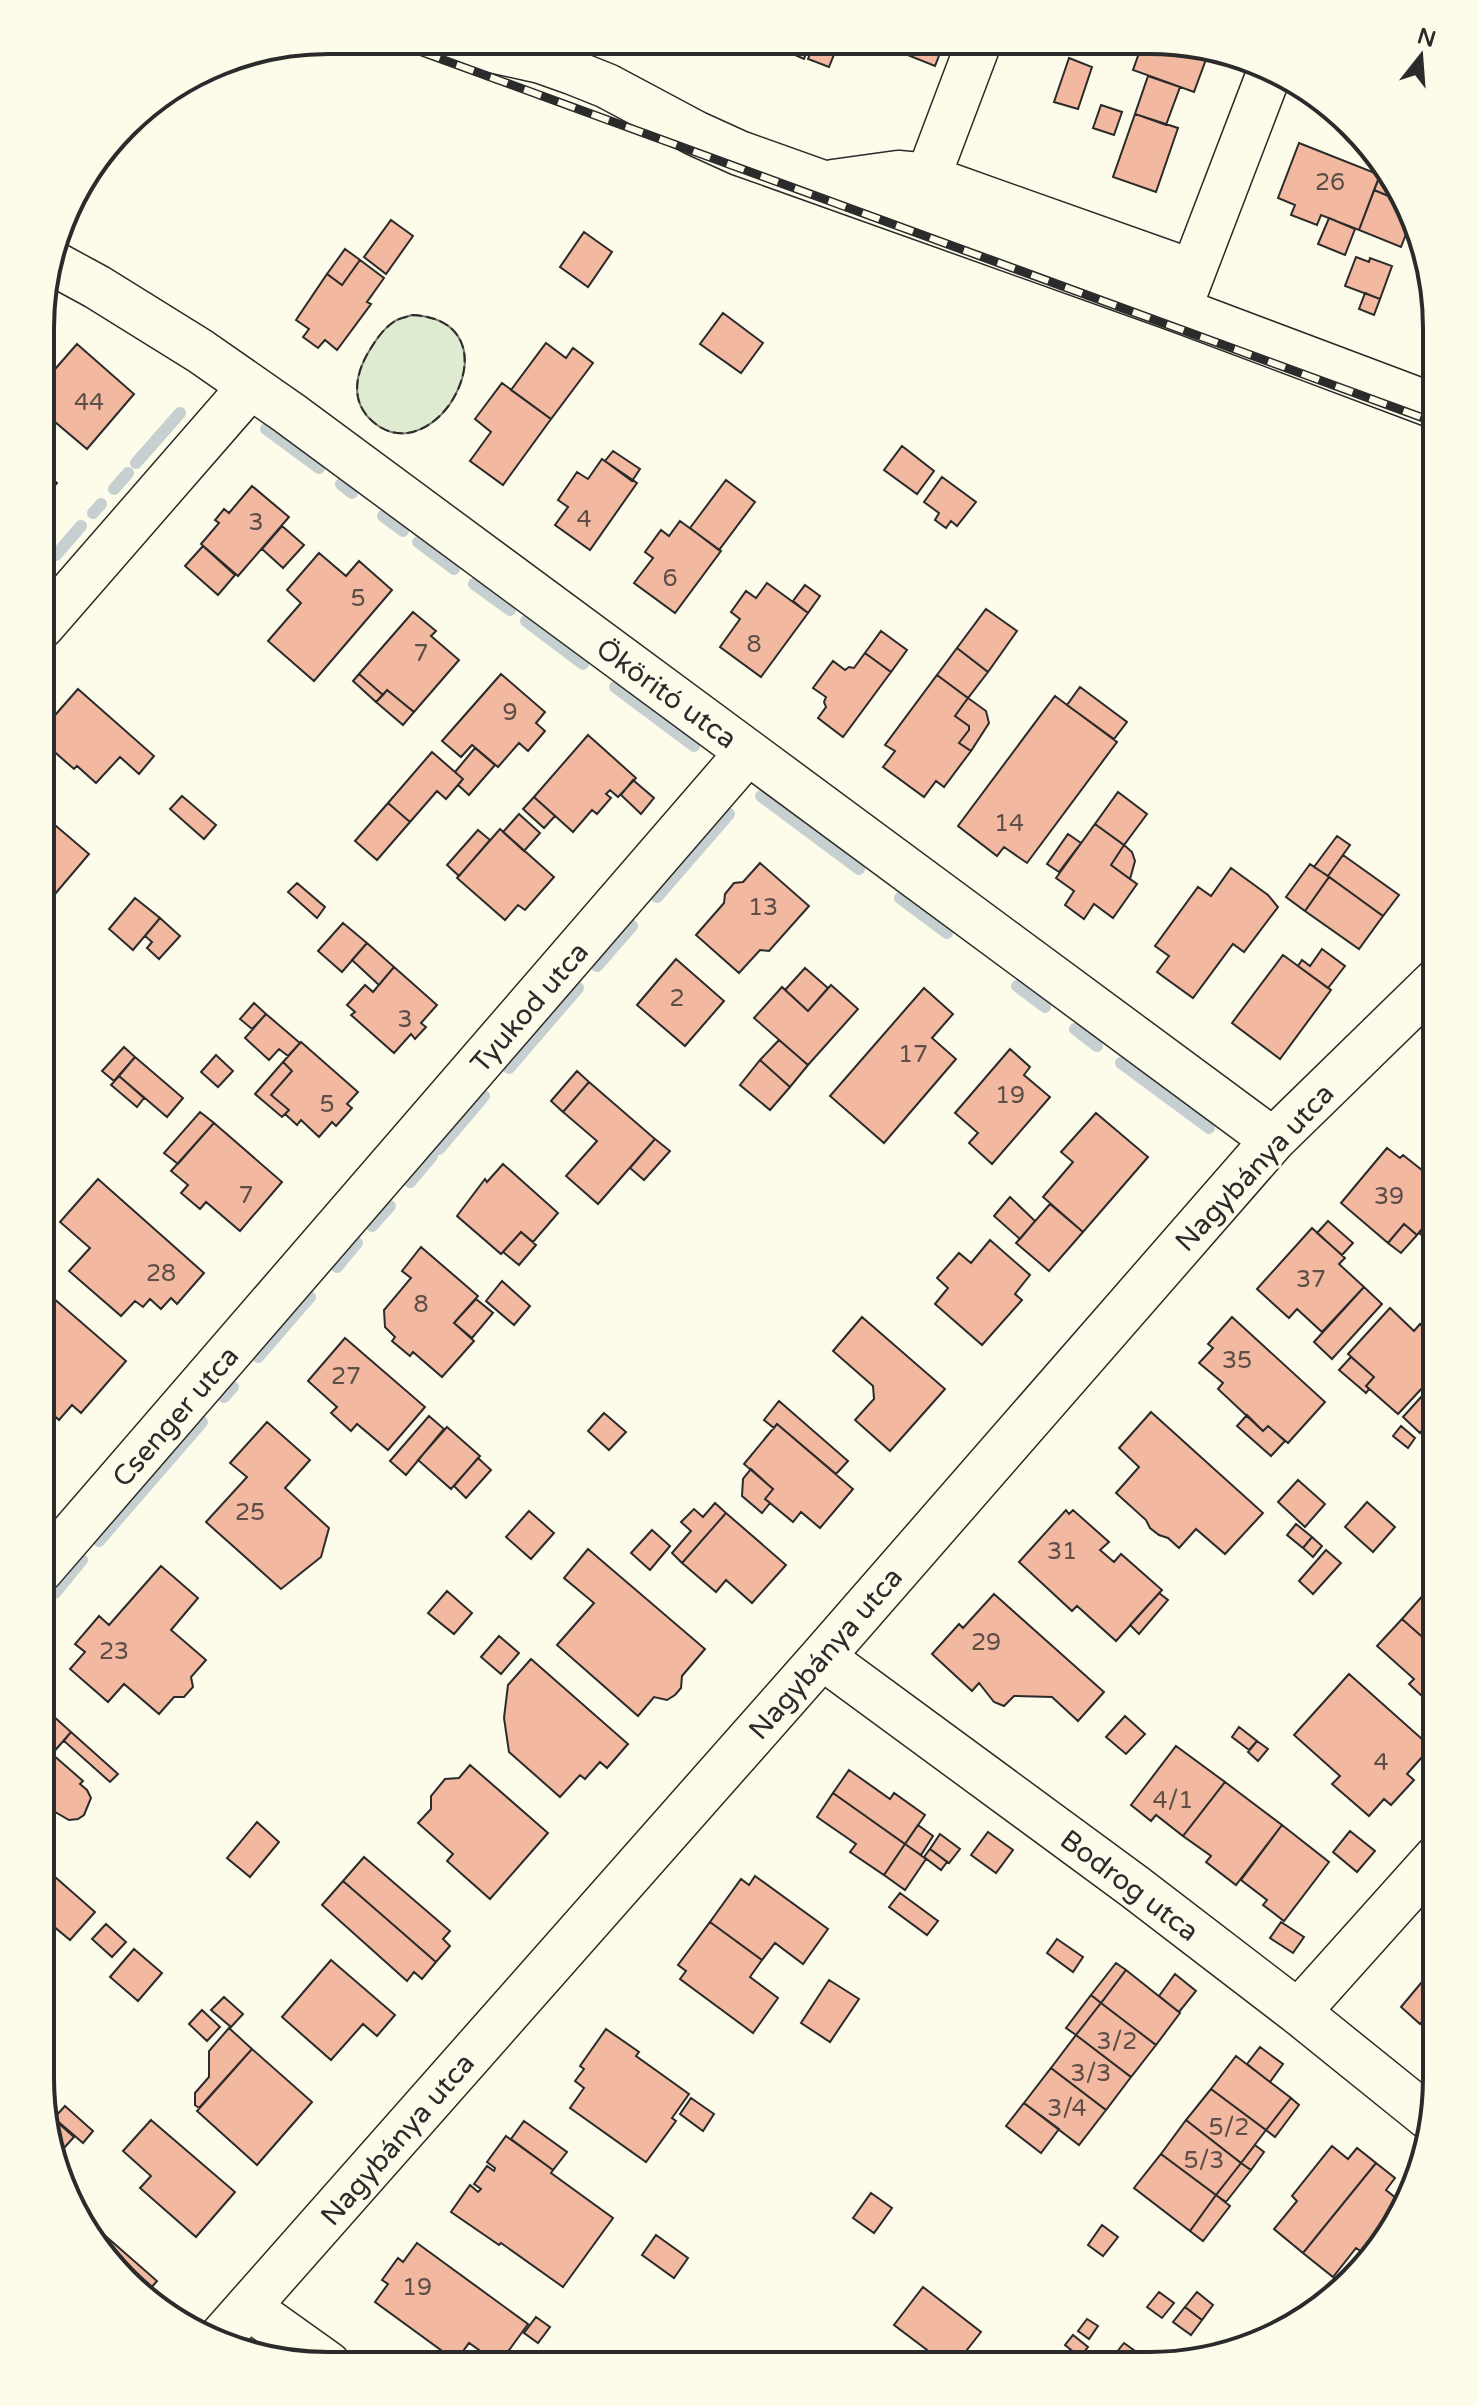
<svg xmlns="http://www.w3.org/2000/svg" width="1477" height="2406" viewBox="0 0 1477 2406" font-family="'Varela Round',sans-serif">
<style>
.green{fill:#deebd1;stroke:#74746e;stroke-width:2}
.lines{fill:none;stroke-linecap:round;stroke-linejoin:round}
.stream{stroke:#c7d0d0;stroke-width:12}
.building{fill:#f2b8a0;stroke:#2b2b2b;stroke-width:2}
.minor-casing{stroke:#2b2b2b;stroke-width:47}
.minor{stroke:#fdfbea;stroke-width:44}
.rail-casing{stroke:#2b2b2b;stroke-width:9}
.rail{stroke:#fdfbea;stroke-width:6;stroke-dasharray:18;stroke-linecap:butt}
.fence{stroke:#2b2b2b;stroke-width:2;stroke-dasharray:10 4;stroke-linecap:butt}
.labels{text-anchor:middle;stroke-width:6;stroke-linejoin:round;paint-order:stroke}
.number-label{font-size:24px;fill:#5d4e48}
.street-label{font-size:28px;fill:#2b2b2b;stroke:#fdfbea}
.rim{fill:none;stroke:#2b2b2b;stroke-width:4}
</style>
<rect width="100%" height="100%" fill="#fdfbea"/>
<!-- green -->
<path class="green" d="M412,315C517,320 443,465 380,427C349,407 353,376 371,348C377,338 385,327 395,321C400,318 407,317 412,315Z"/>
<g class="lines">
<!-- stream -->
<path class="stream" d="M266,429L319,468
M136,463L180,413
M341,484L352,493
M114,489L128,473
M93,513L101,504
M383,516L403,531
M418,542L454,569
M56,555L81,526
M42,571L48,563
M474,584L510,610
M526,621L583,664
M615,687L694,746
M761,796L859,869
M657,897L729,814
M900,898L947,933
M597,966L632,926
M1017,986L1045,1007
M1075,1029L1097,1046
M1121,1063L1209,1128
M509,1068L578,988
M439,1149L484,1096
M410,1182L432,1156
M372,1226L390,1206
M337,1267L357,1243
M258,1357L310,1297
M224,1397L233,1387
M99,1541L202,1422
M55,1593L82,1560
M41,1608L47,1601"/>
</g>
<!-- building -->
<path class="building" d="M792,41H811L804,59L788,52Z
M815,41L839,42L829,67L808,59Z
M910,42H924L942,48L935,66L905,54Z
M1143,42L1187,43L1209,51L1194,92L1133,70Z
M1069,58L1092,67L1078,109L1054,102Z
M1148,76L1180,87L1166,125L1135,114Z
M1101,105L1122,112L1114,135L1093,128Z
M1135,114L1178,128L1156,192L1113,177Z
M1299,143L1380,175L1359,230L1321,215L1317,225L1291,215L1295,205L1278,198Z
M1380,175L1383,176L1403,202L1374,190Z
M1374,190L1403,202L1413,216L1401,247L1359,230Z
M1329,218L1355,229L1345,255L1318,244Z
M391,220L413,236L386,274L364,257Z
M584,232L612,252L588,287L560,267Z
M345,249L360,260L342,285L327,274Z
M1356,257L1369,262L1370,258L1392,266L1380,299L1345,286Z
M360,260L384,278L367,302L371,304L337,350L325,340L318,348L303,337L309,329L296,320L327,274L342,285Z
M1365,293L1380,299L1374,315L1359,309Z
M723,313L763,343L741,373L700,344Z
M546,343L566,358L573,348L593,363L551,419L511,390Z
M77,344L134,394L87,449L42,411V384Z
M502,383L551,419L503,485L470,461L491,432L475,419Z
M902,446L934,471L917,494L884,470Z
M613,451L640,469L632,481L605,461Z
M602,459L637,483L590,550L555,525L568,507L558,500L577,472L588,479Z
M42,470L57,483L42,499Z
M942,477L976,502L957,526L951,521L946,528L935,520L939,513L924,502Z
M726,480L755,502L719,550L690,528Z
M252,486L289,517L238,576L201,544L219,523L215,520L224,509L229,513Z
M680,521L721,551L675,613L634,583L653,558L645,552L661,530L669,536Z
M282,526L304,545L283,568L262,549Z
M203,546L235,575L218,595L185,566Z
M319,553L346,576L359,561L392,590L314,681L268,641L301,603L287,590Z
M767,583L808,613L761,677L720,647L740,619L731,612L746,591L756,598Z
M805,585L820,596L808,613L793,601Z
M986,609L1017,631L988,672L957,648Z
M413,612L436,631L431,636L459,660L414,712L387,690L383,695L359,674Z
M881,631L907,650L891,672L865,653Z
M957,648L988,672L968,698L937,675Z
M865,653L891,672L843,737L818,718L826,707L824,702L826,697L813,688L833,661L845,670L849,667L854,668Z
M359,674L383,695L376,702L353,681Z
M501,674L545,712L536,723L545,731L528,751L519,743L498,767L472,745L461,757L442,741Z
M937,675L968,698L955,716L969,726V730L959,743L971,751L944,787L936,781L924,797L883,767L895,751L885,745Z
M1080,687L1127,722L1114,739L1067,705Z
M78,689L154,756L139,774L120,757L96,783L77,766L74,769L42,741V730Z
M387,690L414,712L403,725L376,702Z
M1055,696L1117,742L1027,863L1004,847L997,856L958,826Z
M968,698L986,711L989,723L971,751L959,743L969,730V726L955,716Z
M588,735L636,778L618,797L610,790L606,794L611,798L597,814L592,810L573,832L534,797Z
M475,748L495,765L469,795L458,785L463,779L455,772Z
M432,752L463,779L446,799L437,791L410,822L388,803Z
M633,780L654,798L641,814L621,795Z
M1118,792L1147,814L1124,845L1095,824Z
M182,796L216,825L204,839L170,809Z
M534,797L555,816L544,828L523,809Z
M388,803L410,822L377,860L355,841Z
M42,814L89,854L44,907L42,905Z
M519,814L540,833L524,851L503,832Z
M1095,824L1124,845L1111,865L1137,884L1113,918L1094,904L1084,919L1065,905L1074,891L1056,878Z
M500,829L554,877L525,910L518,905L505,920L457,878Z
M478,830L490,840L459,876L447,865Z
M1068,834L1081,843L1059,872L1047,864Z
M1337,836L1350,845L1328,876L1314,867Z
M1124,845L1132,852L1135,861L1130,879L1111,865Z
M1343,855L1399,895L1383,916L1328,876Z
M760,863L809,906L769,951L760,950L739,973L696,935L724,903L725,894L734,883L743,882Z
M1310,864L1329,877L1305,911L1286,897Z
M1231,868L1268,895L1278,907L1244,952L1233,944L1193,998L1157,972L1169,956L1155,946L1198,887L1211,896Z
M1329,877L1383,916L1359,949L1305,911Z
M297,883L325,907L317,918L288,892Z
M135,898L160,918L133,950L109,929Z
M160,918L180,936L159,959L147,948L152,942L145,936Z
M343,923L367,943L342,972L318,951Z
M367,943L394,967L379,985L352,960Z
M1322,949L1345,966L1328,988L1298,966L1302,960L1310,966Z
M1283,955L1331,990L1280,1059L1232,1023Z
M676,959L724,1001L685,1046L637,1005Z
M394,967L437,1005L421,1023L426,1027L415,1039L411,1034L394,1053L351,1015L355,1012L347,1005L365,985L373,992Z
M805,968L828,988L808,1011L785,990Z
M831,985L858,1009L808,1065L754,1018L782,987L808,1011Z
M924,988L953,1014L932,1038L956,1059L884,1143L830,1096Z
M254,1003L266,1014L252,1029L240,1019Z
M266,1014L300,1043L288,1056L279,1049L269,1060L245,1038Z
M779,1040L808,1065L790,1087L760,1060Z
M301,1042L358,1092L347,1104L352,1108L336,1126L332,1122L319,1137L301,1120L297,1125L285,1114L289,1110L271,1095L292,1071L283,1062Z
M124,1047L135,1057L114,1081L102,1071Z
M1010,1049L1030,1067L1024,1075L1050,1097L992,1164L969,1143L978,1133L955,1113Z
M216,1055L233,1071L218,1087L201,1072Z
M135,1057L183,1098L167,1117L119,1076Z
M760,1060L790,1087L770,1110L740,1085Z
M283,1062L292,1071L271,1095L289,1110L282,1117L255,1094Z
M577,1071L589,1082L563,1112L551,1101Z
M119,1076L144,1098L137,1107L111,1085Z
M589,1082L655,1139L598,1204L566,1176L597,1141L563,1112Z
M200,1112L214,1123L178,1164L164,1153Z
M1096,1113L1148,1157L1083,1232L1043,1197L1073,1162L1061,1152Z
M214,1123L282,1182L240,1231L206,1202L200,1209L181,1193L188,1185L171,1171Z
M655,1139L670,1151L644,1180L630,1168Z
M1387,1148L1400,1158L1403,1155L1437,1182L1430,1192L1437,1198V1211L1417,1235L1404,1224L1388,1243L1341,1203Z
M503,1164L558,1213L533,1242L521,1232L501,1254L457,1216L485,1179L487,1182Z
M98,1179L204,1273L177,1304L171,1298L161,1309L150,1299L143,1307L135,1301L121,1316L69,1271L90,1248L60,1222Z
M1010,1197L1035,1221L1020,1239L994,1216Z
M1050,1204L1083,1232L1049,1271L1016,1243Z
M1437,1211V1246L1419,1233Z
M1328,1221L1353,1243L1342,1255L1317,1233Z
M1404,1224L1417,1235L1401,1253L1388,1243Z
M1312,1228L1345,1258L1339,1264L1364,1287L1322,1332L1297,1309L1289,1318L1257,1289Z
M521,1232L536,1245L519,1265L503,1252Z
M990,1240L1030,1275L1015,1294L1022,1300L982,1345L935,1304L948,1288L937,1278L959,1253L971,1263Z
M421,1247L478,1296L454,1323L474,1341L442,1377L413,1352L410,1356L392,1341L395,1337L385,1327L384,1310L411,1278L402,1271Z
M502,1281L530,1306L514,1325L486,1301Z
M1364,1287L1382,1304L1332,1359L1314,1342Z
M52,1297L126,1361L81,1413L72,1405L59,1420L41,1404V1311Z
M476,1299L493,1313L472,1338L454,1323Z
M1390,1308L1414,1331L1420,1324L1437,1339V1372L1398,1414L1366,1386L1374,1377L1348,1354Z
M862,1317L945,1389L890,1451L855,1420L874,1399L873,1386L833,1351Z
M1232,1317L1325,1402L1288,1443L1268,1426L1263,1431L1218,1389L1223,1383L1199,1363L1213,1348L1208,1344Z
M345,1338L425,1407L388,1450L357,1424L351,1431L331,1413L337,1407L308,1381Z
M1351,1357L1374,1377L1366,1386L1369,1389L1366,1393L1339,1370Z
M1422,1396L1437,1409V1414L1420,1433L1403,1417Z
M779,1401L848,1461L836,1474L777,1424L774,1428L764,1420Z
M1151,1412L1263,1513L1225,1554L1196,1529L1179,1548L1168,1538L1159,1535L1150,1528L1146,1520L1116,1493L1139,1467L1119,1448Z
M604,1413L626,1432L609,1450L588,1431Z
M1247,1415L1263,1431L1268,1426L1285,1441L1271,1456L1237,1426Z
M429,1416L444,1429L406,1475L390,1461Z
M267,1422L310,1460L285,1488L329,1528L321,1557L281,1589L206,1522L247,1477L230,1463Z
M777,1424L853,1489L820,1528L801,1512L793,1522L770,1503L765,1499L773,1489L744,1464Z
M1401,1426L1415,1438L1408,1448L1393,1436Z
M447,1427L480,1456L451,1489L418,1460Z
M478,1458L491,1470L466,1498L454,1486Z
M751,1469L773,1489L765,1499L770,1503L762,1513L742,1496L743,1479Z
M1298,1480L1325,1504L1305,1527L1278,1502Z
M1367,1502L1395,1527L1373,1552L1345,1527Z
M715,1503L726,1513L682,1563L672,1553L691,1531L681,1522L694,1509L703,1517Z
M1066,1510L1069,1514L1073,1510L1109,1542L1100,1550L1114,1562L1121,1554L1162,1590L1116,1641L1077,1606L1072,1611L1019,1562Z
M529,1511L554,1533L531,1559L506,1537Z
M726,1513L786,1565L752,1603L726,1580L716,1592L682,1563Z
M1296,1524L1312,1537L1303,1548L1287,1535Z
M652,1530L670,1546L650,1570L631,1553Z
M1312,1537L1322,1546L1313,1557L1303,1548Z
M588,1549L705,1649L682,1676L681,1688L675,1695L667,1700L654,1697L638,1716L557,1645L594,1603L564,1578Z
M1326,1550L1341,1563L1313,1594L1299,1581Z
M161,1566L198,1598L171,1630L206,1660L191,1677L193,1687L184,1697H174L159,1714L124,1684L108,1702L70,1669L85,1652L75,1644L99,1616L109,1625Z
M447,1591L472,1613L454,1634L428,1613Z
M1426,1592L1437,1601V1650L1402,1619Z
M1159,1593L1168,1600L1139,1634L1130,1625Z
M994,1594L1104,1692L1078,1721L1052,1697L1014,1696L1004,1706L994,1702L979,1683L972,1691L932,1654L959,1624L963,1628Z
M1402,1619L1437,1650L1436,1709L1409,1684L1414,1679L1377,1646Z
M499,1636L519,1653L501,1674L481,1657Z
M531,1659L628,1744L607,1768L600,1762L585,1779L580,1775L560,1797L509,1752L504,1718L508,1685Z
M1349,1674L1431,1747L1407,1774L1414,1780L1391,1805L1384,1799L1369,1816L1332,1784L1340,1776L1294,1735Z
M41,1705L71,1732L52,1754L83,1781L80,1784L87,1790L91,1798L84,1815L78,1819L69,1820L55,1812L52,1816L40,1807Z
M1125,1716L1145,1734L1126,1754L1106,1737Z
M1239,1727L1257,1741L1249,1750L1232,1737Z
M71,1732L118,1774L110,1782L64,1741Z
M1257,1741L1268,1749L1258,1761L1248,1752Z
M1176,1746L1225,1782L1183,1836L1156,1815L1151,1821L1131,1805Z
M470,1765L548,1833L490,1899L447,1861L453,1854L418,1823L431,1809V1796L445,1779L459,1778Z
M849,1770L890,1799L894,1793L925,1815L905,1844L833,1793Z
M1225,1782L1282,1825L1236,1885L1206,1862L1211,1856L1183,1836Z
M833,1793L905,1844L884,1875L850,1852L856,1844L817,1817Z
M257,1822L279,1842L250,1877L227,1858Z
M918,1825L933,1836L921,1855L905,1844Z
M1282,1825L1329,1862L1284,1921L1263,1905L1267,1900L1241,1880Z
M1350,1831L1375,1851L1357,1872L1333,1852Z
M988,1832L1013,1850L996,1873L971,1855Z
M940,1834L960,1849L949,1863L930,1849Z
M905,1844L926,1859L905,1890L884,1875Z
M930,1849L947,1862L941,1870L924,1857Z
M364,1857L450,1931L443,1939L450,1946L436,1962L343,1881Z
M46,1869L95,1912L70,1940L40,1915V1876Z
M755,1876L828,1929L803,1964L775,1943L762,1960L710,1922L741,1879L749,1885Z
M343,1881L436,1962L422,1979L414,1972L407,1981L322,1905Z
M900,1893L938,1921L927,1935L889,1907Z
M710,1922L762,1960L750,1977L778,1998L753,2033L680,1979L686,1971L678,1965Z
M1281,1922L1304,1937L1293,1953L1270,1938Z
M106,1924L126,1942L112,1957L92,1939Z
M1057,1939L1083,1957L1073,1972L1047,1953Z
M134,1949L162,1973L138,2001L110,1977Z
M331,1960L395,2015L377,2036L363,2024L331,2060L282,2017Z
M1116,1963L1126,1970L1101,2003L1091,1995Z
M1436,1965V2029L1424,2019L1420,2024L1401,2007Z
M1126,1970L1180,2013L1156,2045L1101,2003Z
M1175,1974L1196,1991L1179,2012L1159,1996Z
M829,1980L859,1999L830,2042L801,2023Z
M1091,1995L1101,2003L1076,2035L1066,2028Z
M224,1997L243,2014L231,2027L211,2010Z
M1101,2003L1156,2045L1131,2077L1076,2035Z
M202,2010L220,2027L207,2041L189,2024Z
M229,2028L252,2049L199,2108L195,2105V2093L209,2077V2051Z
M606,2029L639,2052L636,2056L689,2094L672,2118L676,2121L646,2162L570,2108L584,2088L575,2081L584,2069L580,2066Z
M1076,2035L1131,2077L1106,2110L1051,2068Z
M1260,2047L1283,2064L1270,2082L1247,2064Z
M252,2049L312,2102L257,2165L197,2111Z
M1236,2056L1291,2098L1266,2130L1211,2089Z
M1051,2068L1106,2110L1079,2145L1024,2103Z
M1211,2089L1266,2130L1241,2163L1186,2120Z
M691,2098L714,2114L703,2131L680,2114Z
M1291,2098L1299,2105L1275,2137L1266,2130Z
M1024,2103L1059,2129L1041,2153L1006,2126Z
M65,2106L93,2131L83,2143L54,2118Z
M47,2113L74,2137L63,2149L52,2139Z
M151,2120L235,2192L196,2237L140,2188L151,2176L123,2151Z
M1186,2120L1241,2163L1216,2195L1161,2154Z
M524,2121L567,2152L553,2170L511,2139Z
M506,2136L553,2170L551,2173L613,2218L563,2287L501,2243L499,2245L451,2212L470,2185L478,2192L481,2189L474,2184L487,2166L494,2171L495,2168L487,2162Z
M1255,2145L1264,2152L1251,2170L1241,2163Z
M1332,2146L1348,2159L1357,2148L1376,2163L1303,2253L1274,2229L1297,2201L1292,2196Z
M1161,2154L1216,2195L1190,2231L1134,2188Z
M1241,2163L1251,2170L1226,2202L1216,2195Z
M1376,2163L1395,2178L1386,2190L1402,2203L1362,2252L1356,2248L1333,2277L1303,2253Z
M871,2193L892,2208L874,2233L853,2218Z
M1216,2195L1230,2206L1203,2241L1190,2231Z
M85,2218L157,2281L144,2296Z
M1102,2225L1118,2237L1103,2256L1088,2245Z
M656,2235L688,2258L674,2278L642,2255Z
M417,2243L528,2324L499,2364L469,2343L456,2361L375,2302L388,2284L382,2280L398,2258L403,2262Z
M923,2287L981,2332L955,2365H947L894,2325Z
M1159,2292L1174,2303L1162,2318L1147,2307Z
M1197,2292L1213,2305L1202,2320L1185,2307Z
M1185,2307L1202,2320L1191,2335L1173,2322Z
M536,2317L550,2327L538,2343L524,2333Z
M1087,2319L1098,2326L1089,2339L1078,2331Z
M1073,2335L1088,2347L1080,2357L1065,2345Z
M1124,2343L1142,2356L1134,2366H1122L1112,2358Z"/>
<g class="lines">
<!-- minor casing -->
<g class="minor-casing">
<path id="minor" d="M446,40L541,61L572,72L607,86L695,133L739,153L1179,310L1437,407
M928,177L979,42
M833,182L898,173L920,175L1193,272
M51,262L97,287L200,351L289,413L1273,1140
M1183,298L1268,76
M42,626L250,387
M41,1570L748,752
M822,1657L1135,1887L1298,2012L1432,2120
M1298,2012L1436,1858
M248,2307L328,2364
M223,2335L822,1657L1273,1140L1437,980"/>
</g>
<!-- minor -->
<use href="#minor" class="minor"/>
<!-- rail casing -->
<g class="rail-casing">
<path id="rail" d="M389,40L1437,423"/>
</g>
<!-- rail -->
<use href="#rail" class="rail"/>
<!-- fence -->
<path class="fence" d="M412,315C517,320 443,465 380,427C349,407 353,376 371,348C377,338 385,327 395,321C400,318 407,317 412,315Z"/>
</g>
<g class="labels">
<!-- number labels -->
<g class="number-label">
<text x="1330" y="190">26</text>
<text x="89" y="410">44</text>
<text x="584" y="527">4</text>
<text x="256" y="530">3</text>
<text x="670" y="586">6</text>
<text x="358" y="606">5</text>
<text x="754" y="652">8</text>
<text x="421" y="661">7</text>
<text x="510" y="720">9</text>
<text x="1009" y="831">14</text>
<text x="763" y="915">13</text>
<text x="677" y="1006">2</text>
<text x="405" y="1027">3</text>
<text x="913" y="1062">17</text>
<text x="1010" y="1103">19</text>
<text x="327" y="1112">5</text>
<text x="246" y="1203">7</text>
<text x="1389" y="1204">39</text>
<text x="161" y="1281">28</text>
<text x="1311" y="1287">37</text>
<text x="421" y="1312">8</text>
<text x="1237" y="1368">35</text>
<text x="346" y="1384">27</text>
<text x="250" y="1520">25</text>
<text x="1062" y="1559">31</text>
<text x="986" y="1650">29</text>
<text x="114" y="1659">23</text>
<text x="1381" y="1770">4</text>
<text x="1173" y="1808">4/1</text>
<text x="1117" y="2049">3/2</text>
<text x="1091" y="2081">3/3</text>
<text x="1067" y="2116">3/4</text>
<text x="1229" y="2135">5/2</text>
<text x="1204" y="2168">5/3</text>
<text x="417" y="2295">19</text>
</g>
<!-- street labels -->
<g class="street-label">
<text transform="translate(667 693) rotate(36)" y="10">Ököritó utca</text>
<text transform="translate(529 1007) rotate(-49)" y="10">Tyukod utca</text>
<text transform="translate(1254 1167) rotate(-47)" y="10">Nagybánya utca</text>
<text transform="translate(175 1416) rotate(-49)" y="10">Csenger utca</text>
<text transform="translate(825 1653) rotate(-49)" y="10">Nagybánya utca</text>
<text transform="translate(1130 1885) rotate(37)" y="10">Bodrog utca</text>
<text transform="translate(397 2139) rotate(-49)" y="10">Nagybánya utca</text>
</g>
</g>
<!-- crop -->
<path d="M0 0H1477V2406H0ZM328 54H1149A274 274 0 0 1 1423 328V2078A274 274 0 0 1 1149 2352H328A274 274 0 0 1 54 2078V328A274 274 0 0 1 328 54Z" fill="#fdfbea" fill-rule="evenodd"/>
<path class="rim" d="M328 54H1149A274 274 0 0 1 1423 328V2078A274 274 0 0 1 1149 2352H328A274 274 0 0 1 54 2078V328A274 274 0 0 1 328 54Z"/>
<!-- north arrow -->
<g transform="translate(1421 56) rotate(17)" stroke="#fdfbea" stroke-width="6" paint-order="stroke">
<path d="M0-6L14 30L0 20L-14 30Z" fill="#2b2b2b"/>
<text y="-12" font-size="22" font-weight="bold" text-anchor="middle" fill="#2b2b2b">N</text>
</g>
</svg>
